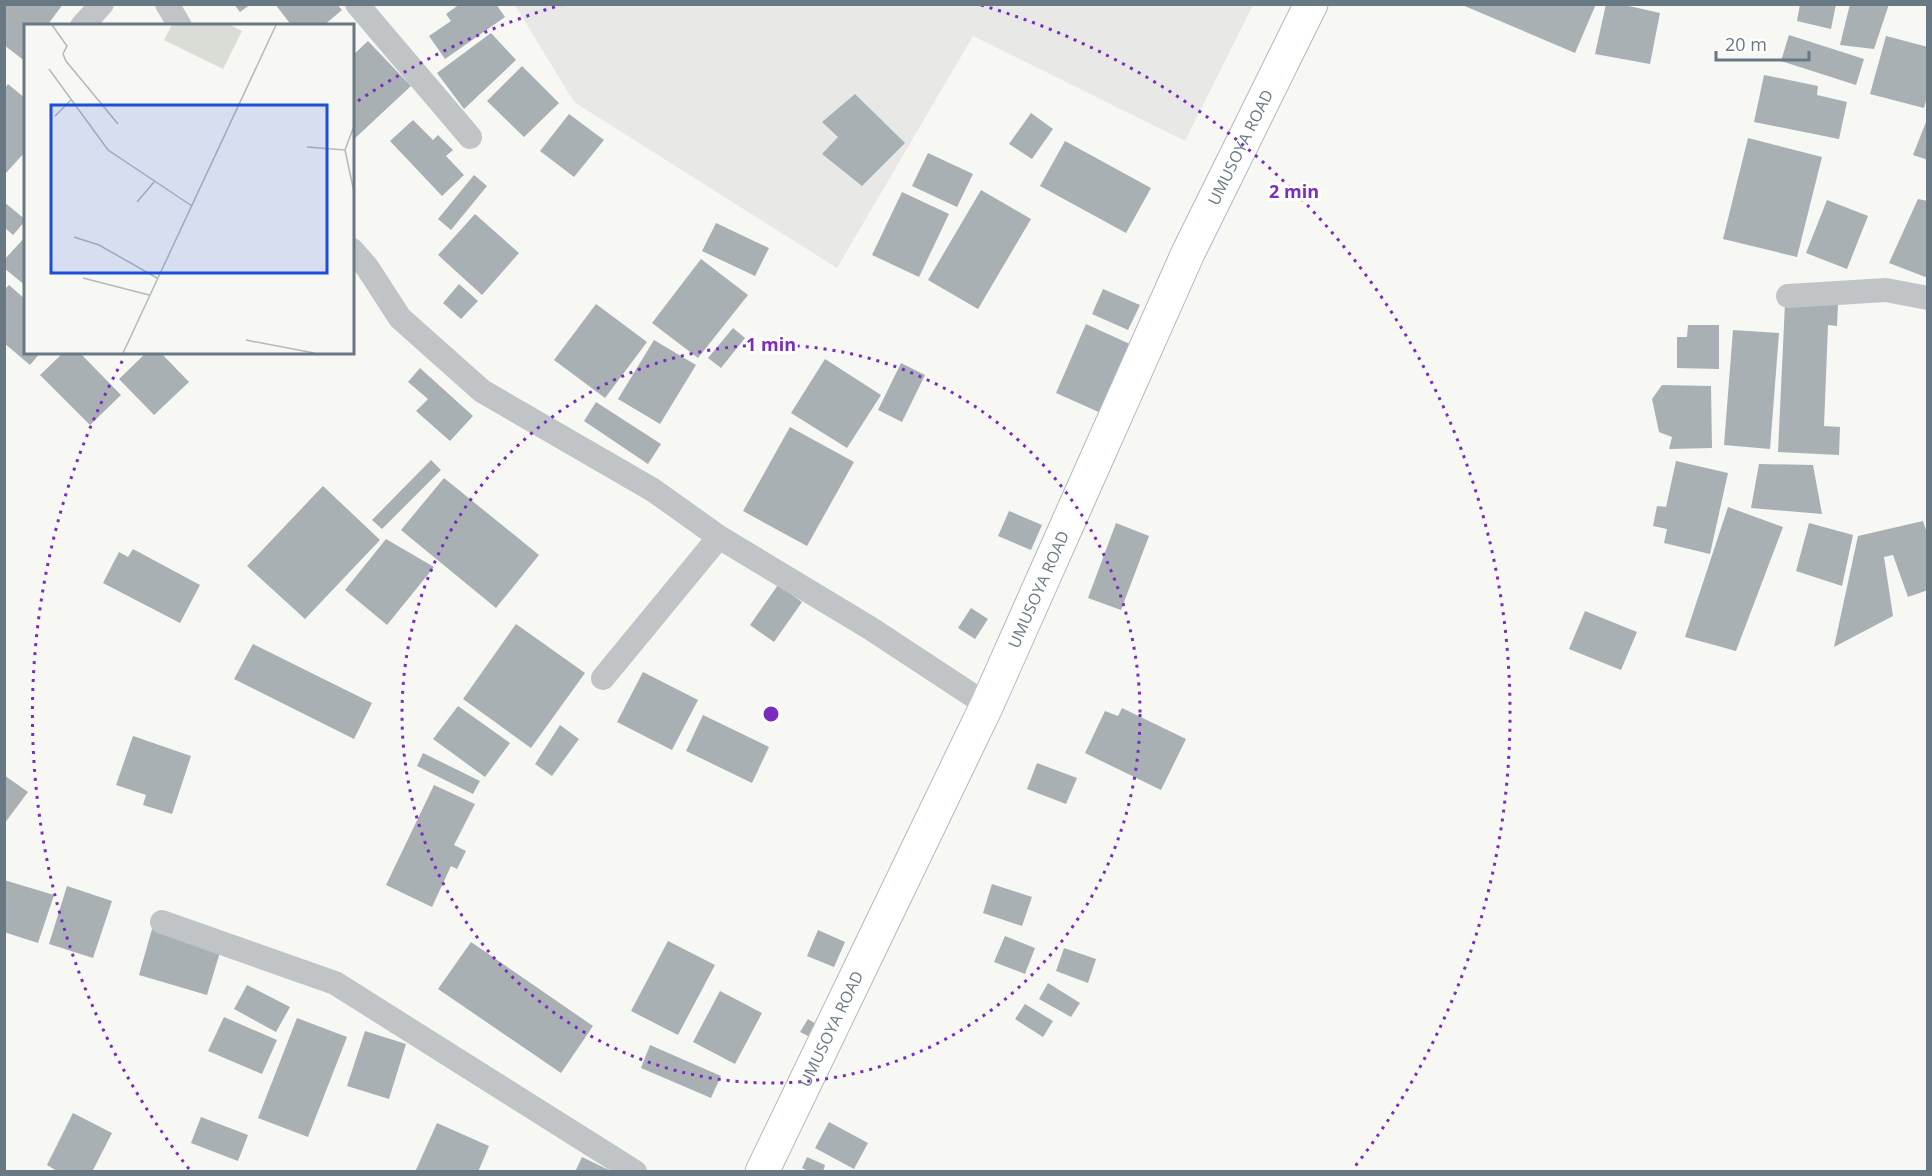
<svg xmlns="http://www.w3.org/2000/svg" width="1932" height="1176" viewBox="0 0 1932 1176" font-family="'Open Sans',sans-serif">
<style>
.built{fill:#e8e8e7}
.building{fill:#a8b0b4}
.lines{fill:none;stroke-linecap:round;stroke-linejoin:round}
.secondary-casing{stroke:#b3b8bc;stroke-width:35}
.street{stroke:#c0c4c7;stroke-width:24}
.secondary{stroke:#fff;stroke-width:33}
.ring{fill:none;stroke:#7b2cbf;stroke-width:3;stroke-dasharray:3 6}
.labels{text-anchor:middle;stroke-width:6;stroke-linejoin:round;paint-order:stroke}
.street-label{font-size:16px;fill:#687983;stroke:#fff}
.inset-road{fill:none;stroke:#b1babd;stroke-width:1.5}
.view{fill:#1d4ed8;fill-opacity:0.15;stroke:#1d4ed8;stroke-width:3}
.inset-edge{fill:none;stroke:#687983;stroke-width:3}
.centre{fill:#7b2cbf;stroke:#fff;stroke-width:3}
.ring-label{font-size:18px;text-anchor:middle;font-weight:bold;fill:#7b2cbf;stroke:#fff;stroke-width:6;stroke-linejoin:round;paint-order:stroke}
</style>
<rect width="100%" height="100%" fill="#f7f7f4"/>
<!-- built -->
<path class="built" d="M515,5H1253L1185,141L973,36L837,268L574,102Z"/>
<!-- building -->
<path class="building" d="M5,4H63L49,23L52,26H26V62L4,45Z
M234,4H251L240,12Z
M275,4H337L342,10L323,26H292Z
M460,4H496L505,17L445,59L429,36L451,21L446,14Z
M1460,4H1596L1575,53Z
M1606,4H1620L1660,13L1650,64L1595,54Z
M1800,4H1836L1831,29L1797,21Z
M1850,4H1889L1874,49L1840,45Z
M491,33L516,60L464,109L437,73Z
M1789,35L1864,59L1856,85L1781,61Z
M1886,36L1928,47V94L1924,108L1870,94Z
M368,41L411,86L352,141V56Z
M522,66L559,103L524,137L487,101Z
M1764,75L1818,86L1817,95L1847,102L1839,139L1754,122Z
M8,84L26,99V151L5,174V88Z
M855,94L905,143L862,186L822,154L838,137L822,122Z
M1031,113L1053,129L1032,159L1009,144Z
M569,114L604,140L574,177L540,151Z
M1928,117V160L1913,155Z
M413,120L433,140L438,135L453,150L446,156L464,175L442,196L390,141Z
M1748,138L1822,157L1797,257L1723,239Z
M1065,141L1151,188L1126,233L1040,186Z
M928,153L973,174L957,207L912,186Z
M474,175L487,186L451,230L438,219Z
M981,190L1031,219L978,309L928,280Z
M902,192L949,214L919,277L872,255Z
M1918,199L1928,201V278L1889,263Z
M1827,200L1868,216L1847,269L1806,253Z
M4,202L26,220L13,235L4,227Z
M475,214L519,253L482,295L438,255Z
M716,223L769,248L755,276L702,251Z
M26,236V286L4,268V260Z
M701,259L748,295L698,358L652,323Z
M459,284L478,301L461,319L443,303Z
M9,285L26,300V352H41L30,365L4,343V290Z
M1103,289L1140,305L1128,330L1092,314Z
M1785,303L1838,305L1837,326L1828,325L1824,426L1840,427L1839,455L1778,452Z
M596,304L647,342L605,398L554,360Z
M1086,324L1132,345L1101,413L1056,393Z
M1688,325H1719V369L1677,368V337H1687Z
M733,328L745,338L721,368L708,358Z
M1733,330L1779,333L1770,449L1724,445Z
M654,340L696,365L660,424L618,399Z
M64,352H79L121,395L90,425L40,375Z
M147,352H160L189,382L154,415L119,379Z
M825,359L881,395L847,448L791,413Z
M901,363L925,375L902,422L878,410Z
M420,368L473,416L450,441L416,411L428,399L408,382Z
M1662,385L1711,386L1712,448L1669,449L1672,437L1659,432L1652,399Z
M596,402L661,444L648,464L584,421Z
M790,427L854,462L807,546L743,511Z
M431,460L441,470L382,529L372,520Z
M1676,461L1728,473L1710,554L1664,543L1667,529L1653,526L1657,506L1666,507Z
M1759,464L1813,465L1822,514L1751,508Z
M444,478L539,555L496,608L401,530Z
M323,486L380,540L305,619L247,566Z
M1728,507L1783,527L1736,651L1685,637Z
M1009,511L1042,525L1031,550L998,536Z
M1923,521L1928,536V590L1908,597L1893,555L1884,557L1893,616L1834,647L1858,536Z
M1116,523L1149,536L1121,610L1088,598Z
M1809,523L1853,535L1842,586L1796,571Z
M386,539L434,567L387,625L345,590Z
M133,549L200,585L180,623L103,583L119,552L128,557Z
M778,585L802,602L774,642L750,625Z
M971,608L988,619L975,639L958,628Z
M1585,611L1637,632L1621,670L1569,649Z
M516,624L585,673L531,748L463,699Z
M253,644L372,703L354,739L234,679Z
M643,672L698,700L672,750L617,722Z
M458,706L510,743L485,777L433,739Z
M1122,708L1186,739L1161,790L1085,753L1105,711L1118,716Z
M703,715L769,747L752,783L686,751Z
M560,725L579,739L552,776L535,764Z
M133,736L191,756L172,814L143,805L146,795L116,785Z
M423,753L480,781L473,794L417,766Z
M1037,763L1077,778L1066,804L1027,789Z
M4,775L28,792L4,824Z
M434,785L475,804L454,845L466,851L457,869L451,866L432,907L386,885Z
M4,880L54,895L38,943L4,932Z
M992,884L1032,897L1022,926L983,913Z
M67,886L112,901L93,958L49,944Z
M152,929L221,949L207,995L139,975Z
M818,930L845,942L834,967L807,956Z
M1005,936L1035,948L1025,974L994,962Z
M668,941L715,965L678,1035L631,1011Z
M471,942L593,1026L561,1073L438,989Z
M1064,948L1096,959L1088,983L1056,971Z
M1048,983L1080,1003L1071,1017L1039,999Z
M247,985L290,1007L276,1032L234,1009Z
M720,991L762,1013L735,1064L693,1042Z
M1025,1004L1053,1021L1043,1037L1015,1019Z
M224,1017L277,1040L262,1074L208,1051Z
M297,1018L347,1037L308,1137L258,1118Z
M808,1019L816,1024L808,1036L800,1032Z
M365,1031L406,1044L389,1099L347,1086Z
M650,1045L721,1076L711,1098L641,1068Z
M73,1113L112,1133L92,1172H59L47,1165Z
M201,1117L248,1135L238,1161L191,1143Z
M829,1122L868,1143L854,1169L815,1148Z
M437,1123L489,1146L478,1172H415Z
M582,1157L613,1172H575Z
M807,1157L825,1165L823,1172H810L802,1168Z"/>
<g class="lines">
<!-- secondary casing -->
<g class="secondary-casing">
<g id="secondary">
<path id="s1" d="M762,1172L987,705L1188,253L1311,4"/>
</g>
</g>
<!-- street -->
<path class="street" d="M167,4L180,26
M357,4L470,137
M82,26L102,4
M352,250L367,267L400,318L482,391L653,490L719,537L870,628L987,705
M1788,296L1886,290L1928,298
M603,678L719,537
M162,922L335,983L635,1172"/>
<!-- secondary -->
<use href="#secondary" class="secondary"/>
</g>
<!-- distance rings -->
<g class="ring">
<circle cx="771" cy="714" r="369"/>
<path d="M189 1169A739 739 0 0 1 125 356M358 101A739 739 0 0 1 561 5M981 5A739 739 0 0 1 1353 1169"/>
</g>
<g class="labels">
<!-- street labels -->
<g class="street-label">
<text dy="6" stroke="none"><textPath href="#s1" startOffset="1131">UMUSOYA ROAD</textPath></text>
<text dy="6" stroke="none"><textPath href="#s1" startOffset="645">UMUSOYA ROAD</textPath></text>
<text dy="6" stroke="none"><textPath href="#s1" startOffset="159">UMUSOYA ROAD</textPath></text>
</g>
</g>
<!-- overview -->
<g transform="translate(24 24)">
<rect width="330" height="330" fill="#f7f7f4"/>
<path d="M148,1H206L218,7L199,45L140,16Z" fill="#d9ddd5"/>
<path class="inset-road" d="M28,1L43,22L39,30L42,37L94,100M25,45L84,126L168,182M31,92L47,76M330,102L321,126L330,168M283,123L321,126M113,178L130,158M50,213L75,221L133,254M59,254L125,271M222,316L290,329M99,329L252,1"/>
<path class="view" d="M27,81H303V249H27Z"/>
<rect width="330" height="330" class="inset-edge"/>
</g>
<circle cx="771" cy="714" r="9" class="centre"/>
<g class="ring-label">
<text x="1294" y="198">2 min</text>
<text x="771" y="351">1 min</text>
</g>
<!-- border -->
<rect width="1932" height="1176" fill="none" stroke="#687983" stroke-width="12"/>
<!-- scale -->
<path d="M1716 51v9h93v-9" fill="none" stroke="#687983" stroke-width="3"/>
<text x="1725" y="51" font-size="18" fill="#687983" stroke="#ffffff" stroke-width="4.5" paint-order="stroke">20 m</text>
</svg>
